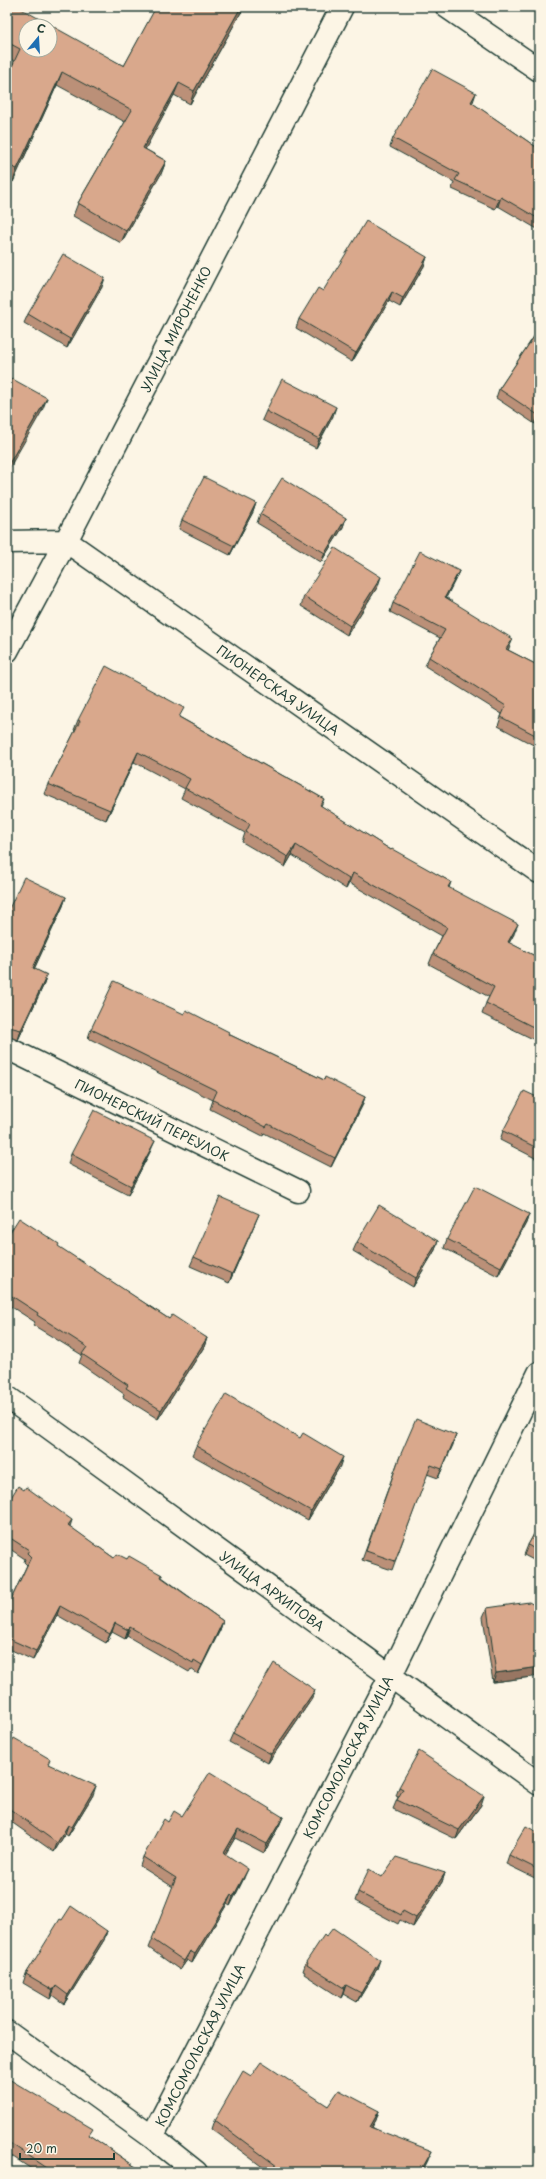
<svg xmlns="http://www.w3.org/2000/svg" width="546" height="2179" viewBox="0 0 546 2179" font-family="'Playpen Sans',sans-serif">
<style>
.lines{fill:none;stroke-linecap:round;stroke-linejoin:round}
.minor-casing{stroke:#1f3d34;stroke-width:25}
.minor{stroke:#fcf5e5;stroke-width:22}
.wall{fill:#bb9078;stroke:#1f3d34}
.shaded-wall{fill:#987662;stroke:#1f3d34}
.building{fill:#d9a88c;stroke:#1f3d34;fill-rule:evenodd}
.labels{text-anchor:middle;stroke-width:4;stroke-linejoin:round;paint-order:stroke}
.street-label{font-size:13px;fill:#1f3d34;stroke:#fcf5e5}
</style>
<rect width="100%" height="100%" fill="#fcf5e5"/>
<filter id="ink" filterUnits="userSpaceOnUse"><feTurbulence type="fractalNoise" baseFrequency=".025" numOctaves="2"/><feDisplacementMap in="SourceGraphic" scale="8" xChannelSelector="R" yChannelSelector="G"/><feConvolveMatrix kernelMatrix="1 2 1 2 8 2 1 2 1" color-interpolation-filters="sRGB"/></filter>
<g filter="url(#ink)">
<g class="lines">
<!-- minor casing -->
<g class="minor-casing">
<path id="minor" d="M447,7L539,70
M7,542L66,541L539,872
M7,651L66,541L342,7
M7,1048L298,1191
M7,1397L539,1784
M7,2032L152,2137L196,2172
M152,2137L390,1677L539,1373"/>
</g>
<!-- minor -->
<use href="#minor" class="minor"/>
</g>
<!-- wall -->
<path class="wall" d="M7,7L124,66L156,8L153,7H244L190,104L174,95L145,149L166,161L161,174L121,243L73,216L78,203L125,122L57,85L13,182L7,179V77L14,61L7,57Z
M472,103L539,149V230L498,206L495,209L452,189L454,182L390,147L393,138Z
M427,257L424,266L400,307L389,301L352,362L296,328L299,319L323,291Z
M102,287L67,348L24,323L28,314Z
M539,329V418L535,424L496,398L499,389Z
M266,411L333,416L316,448L262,420Z
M256,503L253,512L230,555L179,529L182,520Z
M260,514L346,518L343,527L321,562L257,523Z
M459,571L455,580L446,597L509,648L508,650L539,666V748L498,726L502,714L425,666L429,657L440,638L390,612L393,603Z
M378,586L347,635L301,606L304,596Z
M181,718L324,799L321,806L391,850L451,882L449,888L514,934L509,943L539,958V1042L482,1014L486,1003L489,997L429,964L433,954L442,936L349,883L346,889L292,855L285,867L242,842L245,833L181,798L185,789L134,762L106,820L44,794L48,784L75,731L74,730L78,720Z
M66,897L63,906L34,969L47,975L44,984L18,1040L7,1036V913Z
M184,1014L228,1034L324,1080L365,1097L362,1106L331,1167L264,1133L263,1136L210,1109L213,1100L88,1038L91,1029Z
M539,1098V1160L500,1140L503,1131Z
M151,1150L128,1195L68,1164L71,1154Z
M529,1214L526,1223L498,1276L444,1248L447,1239Z
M255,1223L229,1283L190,1266L194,1257Z
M7,1237L58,1247L169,1319L207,1338L204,1347L158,1419L123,1397L124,1394L79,1363L82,1355L33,1325L35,1322L7,1304Z
M438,1241L435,1250L413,1287L353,1251L357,1242Z
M456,1435L438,1478L427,1474L392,1570L362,1560L400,1456Z
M196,1446L340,1466L308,1520L192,1455Z
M7,1504L70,1527L114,1558L127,1559L162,1575V1577L223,1621L220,1630L198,1674L191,1669L189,1672L127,1636L125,1639L112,1632L106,1643L57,1615L33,1660L7,1648V1608L27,1565L24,1562L25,1559L7,1547Z
M539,1525V1563L524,1555L528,1545Z
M487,1608H539V1676L493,1682L483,1617Z
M311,1700L268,1763L229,1742L233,1733Z
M7,1749L48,1764L93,1795L68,1836L65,1834L54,1852L7,1819Z
M467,1784L481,1805L456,1839L393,1809L398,1797L396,1796L399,1787Z
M182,1816L283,1817L279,1826L264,1853L235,1838L225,1854L244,1878L230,1906L227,1904L192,1963L187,1960L180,1970L149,1948L173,1887L140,1866L143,1857L168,1822Z
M539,1833V1880L506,1864L509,1855Z
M445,1873L442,1882L413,1927L400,1920L398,1924L355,1901L358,1892L382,1877Z
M62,1920L107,1931L104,1940L64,2004L52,1995L50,1999L23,1983L26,1974Z
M306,1962L377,1969L357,2002L343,1994L341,1998L304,1974L305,1972L303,1971Z
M251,2076L328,2106L379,2111L376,2120L372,2127L428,2160L422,2172H269L212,2129L215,2120Z
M7,2078L90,2136L143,2172H36L7,2153Z"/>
<!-- shaded-wall -->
<path class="shaded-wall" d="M241,7H244L190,104L194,91Z
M62,72L57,85L13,182L17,169Z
M179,83L174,95L139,161L143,148Z
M476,93L473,102L467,111L471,102Z
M166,161L161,174L121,243L126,231Z
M501,197L498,206L495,209L499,200Z
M427,257L424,266L400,307L403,298Z
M105,278L102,287L67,348L70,339Z
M392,292L389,301L352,362L356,353Z
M47,398L42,411L7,472V467Z
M336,407L333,416L316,448L319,439Z
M539,414V418L535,424L538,415Z
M256,503L253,512L230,555L234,546Z
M346,518L343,527L321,562L325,553Z
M459,571L455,580L442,606L445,597Z
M381,577L378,586L347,635L350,626Z
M513,639L509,648L503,659L506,649Z
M138,752L134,762L106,820L110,810Z
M296,845L292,855L285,867L288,857Z
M353,873L349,883L346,889L349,879Z
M66,897L63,906L30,978L33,968Z
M518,924L514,934L504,952L508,942Z
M47,975L44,984L18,1040L21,1030Z
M365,1097L362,1106L331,1167L335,1158Z
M155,1141L151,1150L128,1195L131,1186Z
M259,1214L255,1223L229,1283L232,1274Z
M529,1214L526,1223L498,1276L501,1267Z
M438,1241L435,1250L413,1287L416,1278Z
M207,1338L204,1347L158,1419L161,1410Z
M456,1435L453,1445L438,1478L442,1469Z
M343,1457L340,1466L308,1520L311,1511Z
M72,1520L69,1530L68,1525Z
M60,1606L57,1615L33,1660L36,1651Z
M223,1621L220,1630L198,1674L202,1665Z
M115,1623L112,1632L106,1643L110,1634Z
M130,1627L127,1636L125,1639L128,1630Z
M539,1667V1676L493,1682L496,1673Z
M315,1690L311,1700L268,1763L271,1754Z
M96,1786L93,1795L68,1836L72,1827Z
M484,1796L481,1805L456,1839L459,1830Z
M283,1817L279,1826L264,1853L267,1844Z
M68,1825L65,1834L54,1852L57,1843Z
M238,1829L235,1838L221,1862L224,1853Z
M248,1869L244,1878L230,1906L233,1897Z
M445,1873L442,1882L413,1927L416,1918Z
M231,1895L227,1904L192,1963L195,1954Z
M107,1931L104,1940L64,2004L68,1995Z
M190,1951L187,1960L180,1970L184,1961Z
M380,1960L377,1969L357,2002L361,1993Z
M346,1985L343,1994L341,1998L344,1988Z
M56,1986L52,1995L50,1999L53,1990Z
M379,2111L376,2120L367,2136L370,2127Z
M432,2151L428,2160L422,2172H420Z"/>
<!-- building -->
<path class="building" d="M7,7H18L124,66L156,7H241L194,91L179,83L143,148L166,161L126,231L78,203L132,110L62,72L17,169L7,165V77L20,49L7,42ZM26,26H50V50H26Z
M432,69L476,93L471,102L539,149V219L501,197L499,200L455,180L459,174L393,138Z
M366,221L427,257L403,298L392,292L356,353L299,319L318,288L323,291Z
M63,254L105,278L70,339L28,314Z
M539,329V414L538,415L499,389Z
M7,376L47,398L7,467Z
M282,379L336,407L319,439L266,411Z
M204,477L256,503L234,546L182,520Z
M282,478L346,518L325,553L260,514Z
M335,548L381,577L350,626L304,596Z
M420,551L459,571L445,597L513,639L506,649L539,666V737L501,717L506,706L429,657L445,630L393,603Z
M106,666L184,708L179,717L324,799L320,805L391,850L392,849L451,882L448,887L518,924L508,942L539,958V1030L486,1003L494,987L433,954L447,927L353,873L349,879L296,845L288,857L246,832L250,824L185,788L190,779L138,752L110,810L48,784L80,721L78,720Z
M24,877L66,897L33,968L47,975L21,1030L9,1027H7V913Z
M114,981L184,1014L186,1010L229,1032L228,1034L324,1080L325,1077L365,1097L335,1158L268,1124L266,1127L213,1100L217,1091L91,1029Z
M7,1050L11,1053L7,1061Z
M7,1062L10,1064L7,1070Z
M524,1091L539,1098V1149L503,1131Z
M94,1110L155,1141L131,1186L71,1154Z
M475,1186L529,1214L501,1267L447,1239Z
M220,1197L259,1214L232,1274L194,1257Z
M379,1205L438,1241L416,1278L357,1242Z
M19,1218L59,1244L58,1246L169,1319L172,1315L207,1338L161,1410L126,1388L128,1385L82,1354L87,1347L37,1315L38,1313L7,1293V1237Z
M226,1394L300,1438L303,1433L343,1457L311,1511L196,1446Z
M416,1419L456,1435L442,1469L431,1465L395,1561L366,1551L400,1456Z
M18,1486L24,1490L26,1487L72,1520L68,1525L114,1558L117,1554L127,1559L129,1556L162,1575L161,1577L223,1621L202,1665L194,1660L193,1663L130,1627L128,1630L115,1623L110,1634L60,1606L36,1651L7,1638V1608L31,1557L27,1553L29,1550L7,1536V1504Z
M539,1525V1552L528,1545Z
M529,1602L539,1608V1667L496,1673L487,1608Z
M274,1663L315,1690L271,1754L233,1733Z
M14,1738L50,1759L48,1764L96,1786L72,1827L68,1825L57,1843L7,1807V1749Z
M419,1751L467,1783L466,1784L484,1796L459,1830L397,1800L403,1789L399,1787Z
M210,1772L283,1817L267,1844L238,1829L224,1853L248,1869L233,1897L231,1895L195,1954L190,1951L184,1961L152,1939L176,1878L143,1857L164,1819L168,1822L174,1811L182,1816Z
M526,1826L539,1833V1870L509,1855Z
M396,1857L445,1873L416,1918L403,1911L401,1915L358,1892L369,1869L382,1877Z
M71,1906L107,1931L68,1995L56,1986L53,1990L26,1974L60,1919L62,1920Z
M333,1928L380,1960L361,1993L346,1985L344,1988L307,1965L308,1963L306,1962L324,1935L326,1937Z
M261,2062L328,2106L339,2090L379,2111L370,2127L432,2151L420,2172H285L215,2120L243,2071L251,2076Z
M7,2078L93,2129L89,2135L143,2172H53L7,2141Z"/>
</g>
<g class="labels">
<!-- street labels -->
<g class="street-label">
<text transform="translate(176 329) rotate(-63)" y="5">УЛИЦА МИРОНЕНКО</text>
<text transform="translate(278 690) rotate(35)" y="5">ПИОНЕРСКАЯ УЛИЦА</text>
<text transform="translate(152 1120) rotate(26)" y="5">ПИОНЕРСКИЙ ПЕРЕУЛОК</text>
<text transform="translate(272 1591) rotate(36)" y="5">УЛИЦА АРХИПОВА</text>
<text transform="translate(348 1757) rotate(-63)" y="5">КОМСОМОЛЬСКАЯ УЛИЦА</text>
<text transform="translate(200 2045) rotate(-63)" y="5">КОМСОМОЛЬСКАЯ УЛИЦА</text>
</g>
</g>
<!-- margin -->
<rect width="546" height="2179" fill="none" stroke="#fcf5e5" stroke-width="24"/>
<rect x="12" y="12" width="522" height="2155" fill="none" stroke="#1f3d34" stroke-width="1.5" filter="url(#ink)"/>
<!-- north arrow -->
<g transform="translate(38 38) rotate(18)"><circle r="19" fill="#fcf5e5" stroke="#a4ab9e"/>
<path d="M0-3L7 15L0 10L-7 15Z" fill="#1f6fb2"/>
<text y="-6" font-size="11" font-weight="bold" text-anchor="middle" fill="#1f3d34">С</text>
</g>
<!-- scale -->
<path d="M20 2153v6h94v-6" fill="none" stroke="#1f3d34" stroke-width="2"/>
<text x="26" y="2153" font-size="12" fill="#1f3d34" stroke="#fcf5e5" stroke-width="3" paint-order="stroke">20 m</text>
</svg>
